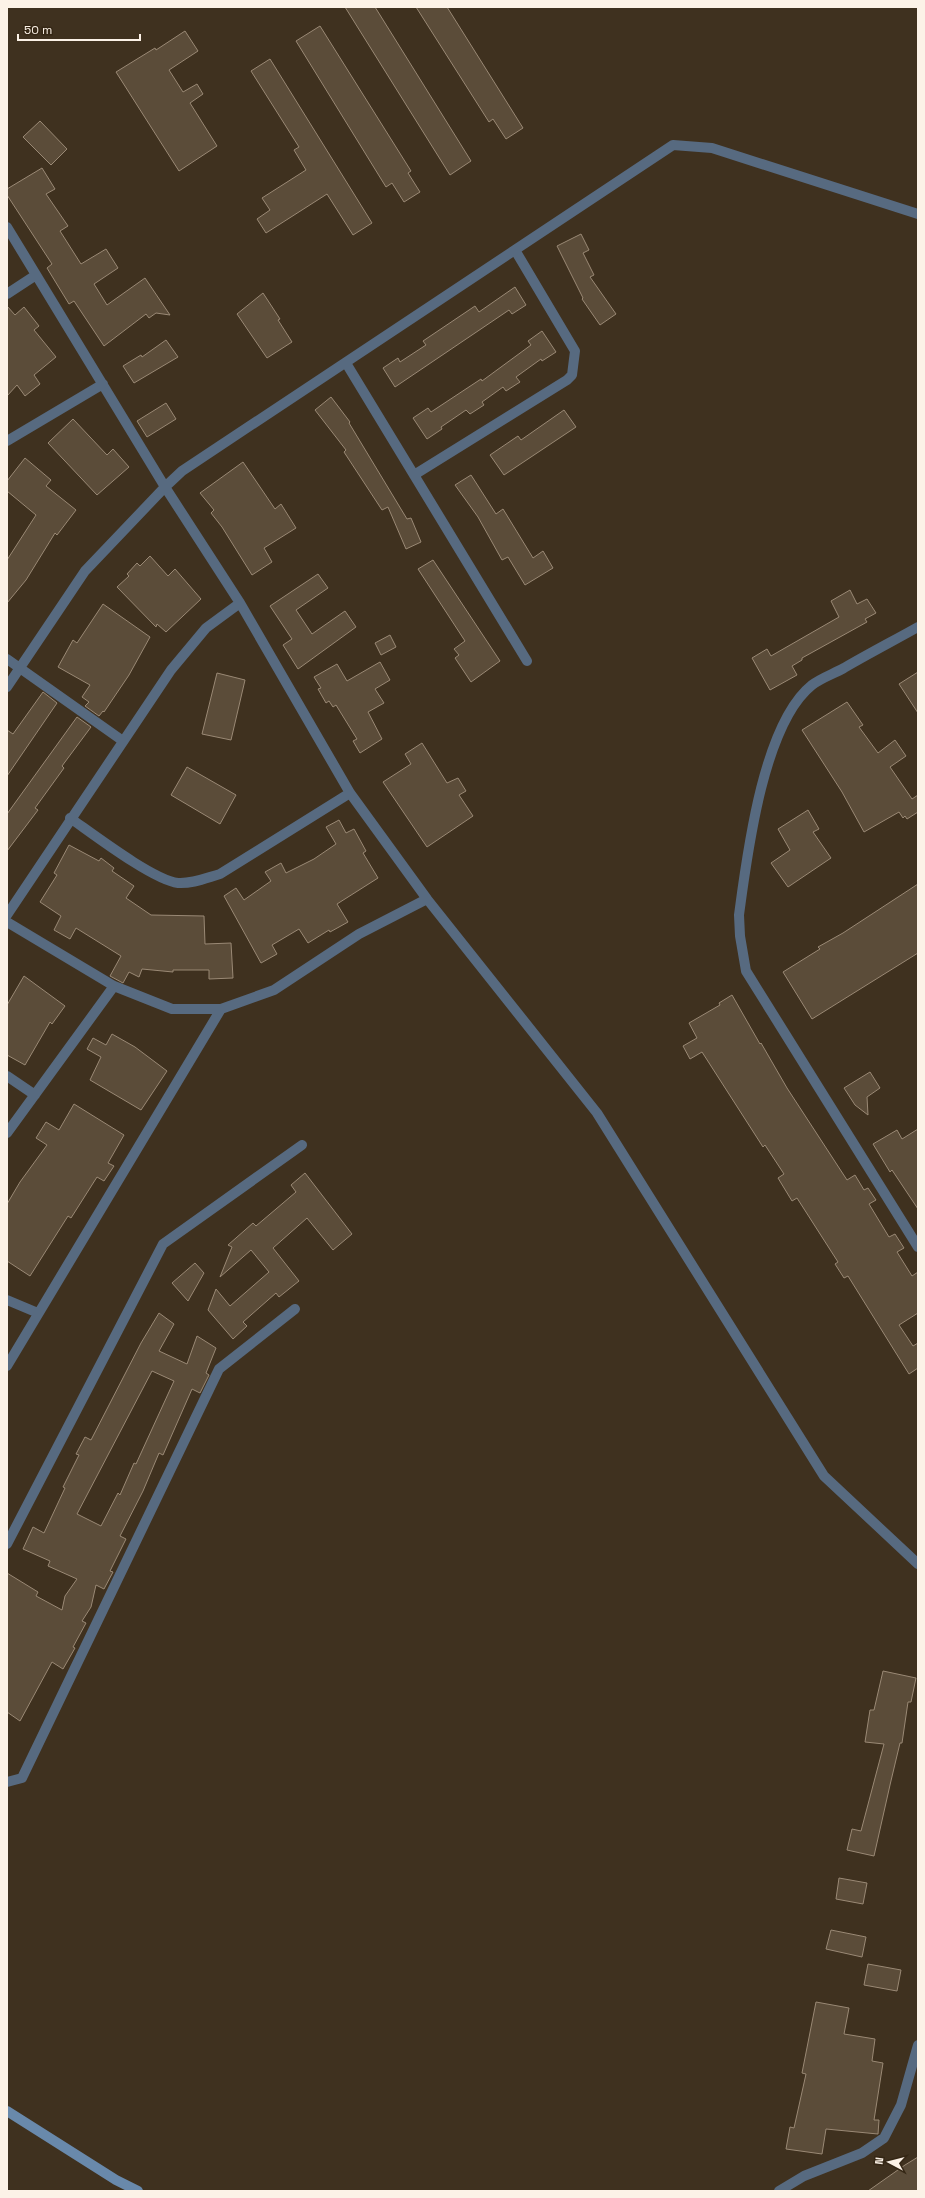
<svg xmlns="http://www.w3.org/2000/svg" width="925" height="2198" viewBox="0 0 925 2198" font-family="'Space Grotesk',sans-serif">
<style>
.building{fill:#5b4c39;stroke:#9a8975;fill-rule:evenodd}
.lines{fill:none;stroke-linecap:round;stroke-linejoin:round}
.street{stroke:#576a80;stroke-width:10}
.secondary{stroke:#6989ab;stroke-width:10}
</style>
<rect width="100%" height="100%" fill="#3f311f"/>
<!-- building -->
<path class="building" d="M345,7H375L471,161L450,175Z
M416,7H447L523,128L506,139L493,119L489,122Z
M320,26L411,171L408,173L420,192L404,202L392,183L386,187L296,41Z
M185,31L198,51L169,70L183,92L197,84L203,94L190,103L217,146L179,171L116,72L155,48L156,50Z
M270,59L372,223L353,235L327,194L266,233L257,219L270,210L262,198L306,170L294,150L299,147L251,71Z
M40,121L67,149L51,165L23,137Z
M42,168L55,189L46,194L68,226L60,231L81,264L106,249L118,268L94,284L107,305L145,278L170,315L156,313L149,318L146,314L104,346L74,301L69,304L47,268L52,264L7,195V189Z
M581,234L589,250L583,253L594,275L590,277L616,314L600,325L582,299L583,298L557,246Z
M515,287L526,305L512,314L509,310L395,387L383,368L398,358L400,362L426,345L423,341L475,306L479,312Z
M263,293L280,319L278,320L292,342L267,358L237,314Z
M7,306L15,315L24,307L39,326L34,330L56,357L34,375L40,384L25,396L17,385L7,396Z
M542,331L556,352L542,361L541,359L516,377L520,382L506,391L503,387L482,402L484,405L470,414L466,410L441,427L442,429L427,439L413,418L428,408L431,412L481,379L482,381L531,345L528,341Z
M166,340L178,357L134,383L123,366L141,355L142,357Z
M331,397L350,422L349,423L407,519L411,518L421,542L406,549L388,507L382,510L344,452L346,450L315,410Z
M166,403L176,419L147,437L137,421Z
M564,410L576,427L504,475L490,455L518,436L521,440Z
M73,419L107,455L113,449L129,467L97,495L48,443Z
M25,458L51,480L46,486L76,510L57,535L55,533L26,580L7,603V560L36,515L7,491V481Z
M243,462L275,509L281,504L296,528L264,548L272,562L252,575L222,527L211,513L214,510L200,493Z
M471,475L496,514L503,509L533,558L543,551L553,568L525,585L508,557L502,560L478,517L455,485Z
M150,556L168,576L175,569L201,599L166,632L157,624L156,627L117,587L129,576L127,574L137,563L140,566Z
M433,560L500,661L471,682L455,658L459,655L454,649L465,641L418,569Z
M318,574L328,588L296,610L312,634L345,611L356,627L298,669L283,645L292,639L270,606Z
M850,590L857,604L867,599L876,613L865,619L867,622L802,658V660L792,666L797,675L770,690L752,658L767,649L771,656L839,617L831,601Z
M103,604L150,637L129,675L104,712L103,711L99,716L85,706L89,702L82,697L90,685L58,667L73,640L77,643Z
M390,635L396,647L381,655L375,643Z
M380,662L390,680L375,689L384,703L368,712L382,739L360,753L353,741L357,739L336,705L333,707L329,701L326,703L318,689L321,688L314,677L337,664L347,681Z
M918,672V713L899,684Z
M217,673L245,680L231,740L202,734Z
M43,692L57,703L7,776V730L13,734Z
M847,702L863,725L859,727L878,753L895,740L906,756L890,767L912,799L918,795V812L907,819L905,816L903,818L899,812L864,832L842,792L802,730Z
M77,717L91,727L62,766L64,768L35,808L38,810L7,851V814Z
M422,743L447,783L458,778L466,791L459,795L473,816L427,847L383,782L411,764L405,754Z
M187,767L236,795L220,824L171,795Z
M808,810L819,829L813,832L831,858L788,887L771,863L790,850L778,829Z
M339,820L346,833L354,829L366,851L363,853L378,878L337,904L348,922L330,932L329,930L308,943L299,929L272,945L277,954L261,963L224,896L236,888L244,900L271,881L265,872L281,863L286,873L314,859L336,844L326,827Z
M69,845L99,861L101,858L114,868L112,871L134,886L126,898L151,915L204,916L205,944L231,943L233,978L209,979V970H173V972L142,969L139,977L129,972L123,983L110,976L121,956L76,928L70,939L54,930L61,916L40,902L57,875L54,873Z
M918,884V953L812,1019L783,972L820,949L818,947L843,933Z
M24,976L65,1006L52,1024L50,1022L25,1065L7,1055V1005Z
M732,995L760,1044L761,1043L787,1088L847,1180L855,1175L864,1190L868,1188L876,1200L869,1204L889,1237L895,1234L904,1248L897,1252L912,1276L918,1272V1313L899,1325L913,1346L918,1343V1368L909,1374L848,1276L844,1278L835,1264L838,1262L797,1198L792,1201L778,1178L784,1174L765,1145L763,1147L702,1052L690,1059L683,1046L697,1038L689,1023L720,1005L719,1003Z
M112,1034L135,1047L167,1071L141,1110L90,1080L101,1057L87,1049L93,1038L106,1045Z
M870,1072L880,1088L867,1097L868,1115L855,1105L844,1088Z
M74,1104L124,1135L108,1163L114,1166L104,1181L97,1177L71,1218L68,1216L30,1276L7,1261V1204L20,1182L47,1145L36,1138L46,1122L59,1130Z
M918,1129V1209L892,1170L890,1172L873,1144L897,1130L902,1139Z
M305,1173L352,1234L333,1250L307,1218L273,1248L299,1281L279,1297L276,1293L243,1322L247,1326L233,1339L208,1310L216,1289L230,1306L269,1272L251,1250L220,1277L232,1247L228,1245L253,1223L256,1226L296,1192L291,1185Z
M195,1263L204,1273L188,1301L172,1283Z
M159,1313L174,1324L159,1351L187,1364L197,1336L216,1348L206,1373L209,1375L200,1393L192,1389L163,1455L159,1453L143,1491L120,1536L126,1539L110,1571L113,1572L104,1589L96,1585L91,1607L82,1621L86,1623L73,1647L75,1648L63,1669L52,1662L20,1721L7,1712V1573L38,1592L36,1596L62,1610L65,1596L77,1579L48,1566L50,1561L23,1549L33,1527L44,1533L65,1488L63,1487L79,1455L76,1454L85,1437L91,1440L141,1343ZM152,1371L174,1381L136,1464L134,1463L120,1495L118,1493L101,1526L77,1514Z
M883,1671L916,1678L911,1702H908L902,1743H900L890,1785L874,1856L847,1850L852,1829L861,1831L884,1744L865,1742L870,1710H874Z
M839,1878L867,1883L863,1904L836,1899Z
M831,1930L866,1937L862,1957L826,1949Z
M868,1964L901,1970L897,1991L864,1985Z
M816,2002L849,2008L844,2034L875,2039L872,2061L883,2063L874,2120H879L878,2134L826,2129L822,2154L786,2149L790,2127L794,2128L806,2074L802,2073Z
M918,2157V2191H868L905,2165Z"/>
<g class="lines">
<!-- street -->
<path class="street" d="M7,227L165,487L240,603L350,793L427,899L597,1113L824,1476L918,1564
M7,294L36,275
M346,363L527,661
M7,441L103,384
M414,475L567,380L572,375L575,351L515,250
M918,627C893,641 868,654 844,668C833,674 821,678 812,685C763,724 747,855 739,915L740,936L746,971L918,1247
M7,659L123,741
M7,687L85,571L165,487L182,471L673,145L712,148L918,214
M70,818C93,834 153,880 178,883C192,884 206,878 220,874L350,793
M7,915L171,670L206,628L240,603
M7,922L114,986L172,1009H221L274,990L359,934L427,899
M7,1076L35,1095
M7,1133L114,986
M7,1300L38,1313
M7,1366L221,1009
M7,1544L163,1244L302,1145
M7,1782L22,1778L219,1369L295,1309
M779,2191L804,2176L862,2153L884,2138L901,2105L918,2045"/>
<!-- secondary -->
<path class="secondary" d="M7,2111L116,2180L138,2191"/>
</g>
<!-- border -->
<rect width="925" height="2198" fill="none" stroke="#fcf2e7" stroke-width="16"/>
<!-- north arrow -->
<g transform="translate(889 2162) rotate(277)" stroke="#352715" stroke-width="3" paint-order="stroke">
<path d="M0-3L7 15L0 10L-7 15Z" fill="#fcf2e7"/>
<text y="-6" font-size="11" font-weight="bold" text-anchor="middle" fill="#fcf2e7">N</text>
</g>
<!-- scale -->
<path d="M18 34v6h122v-6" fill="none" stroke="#fcf2e7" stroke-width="2"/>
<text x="24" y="34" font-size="12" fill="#fcf2e7" stroke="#352715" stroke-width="3" paint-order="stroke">50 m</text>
</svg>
